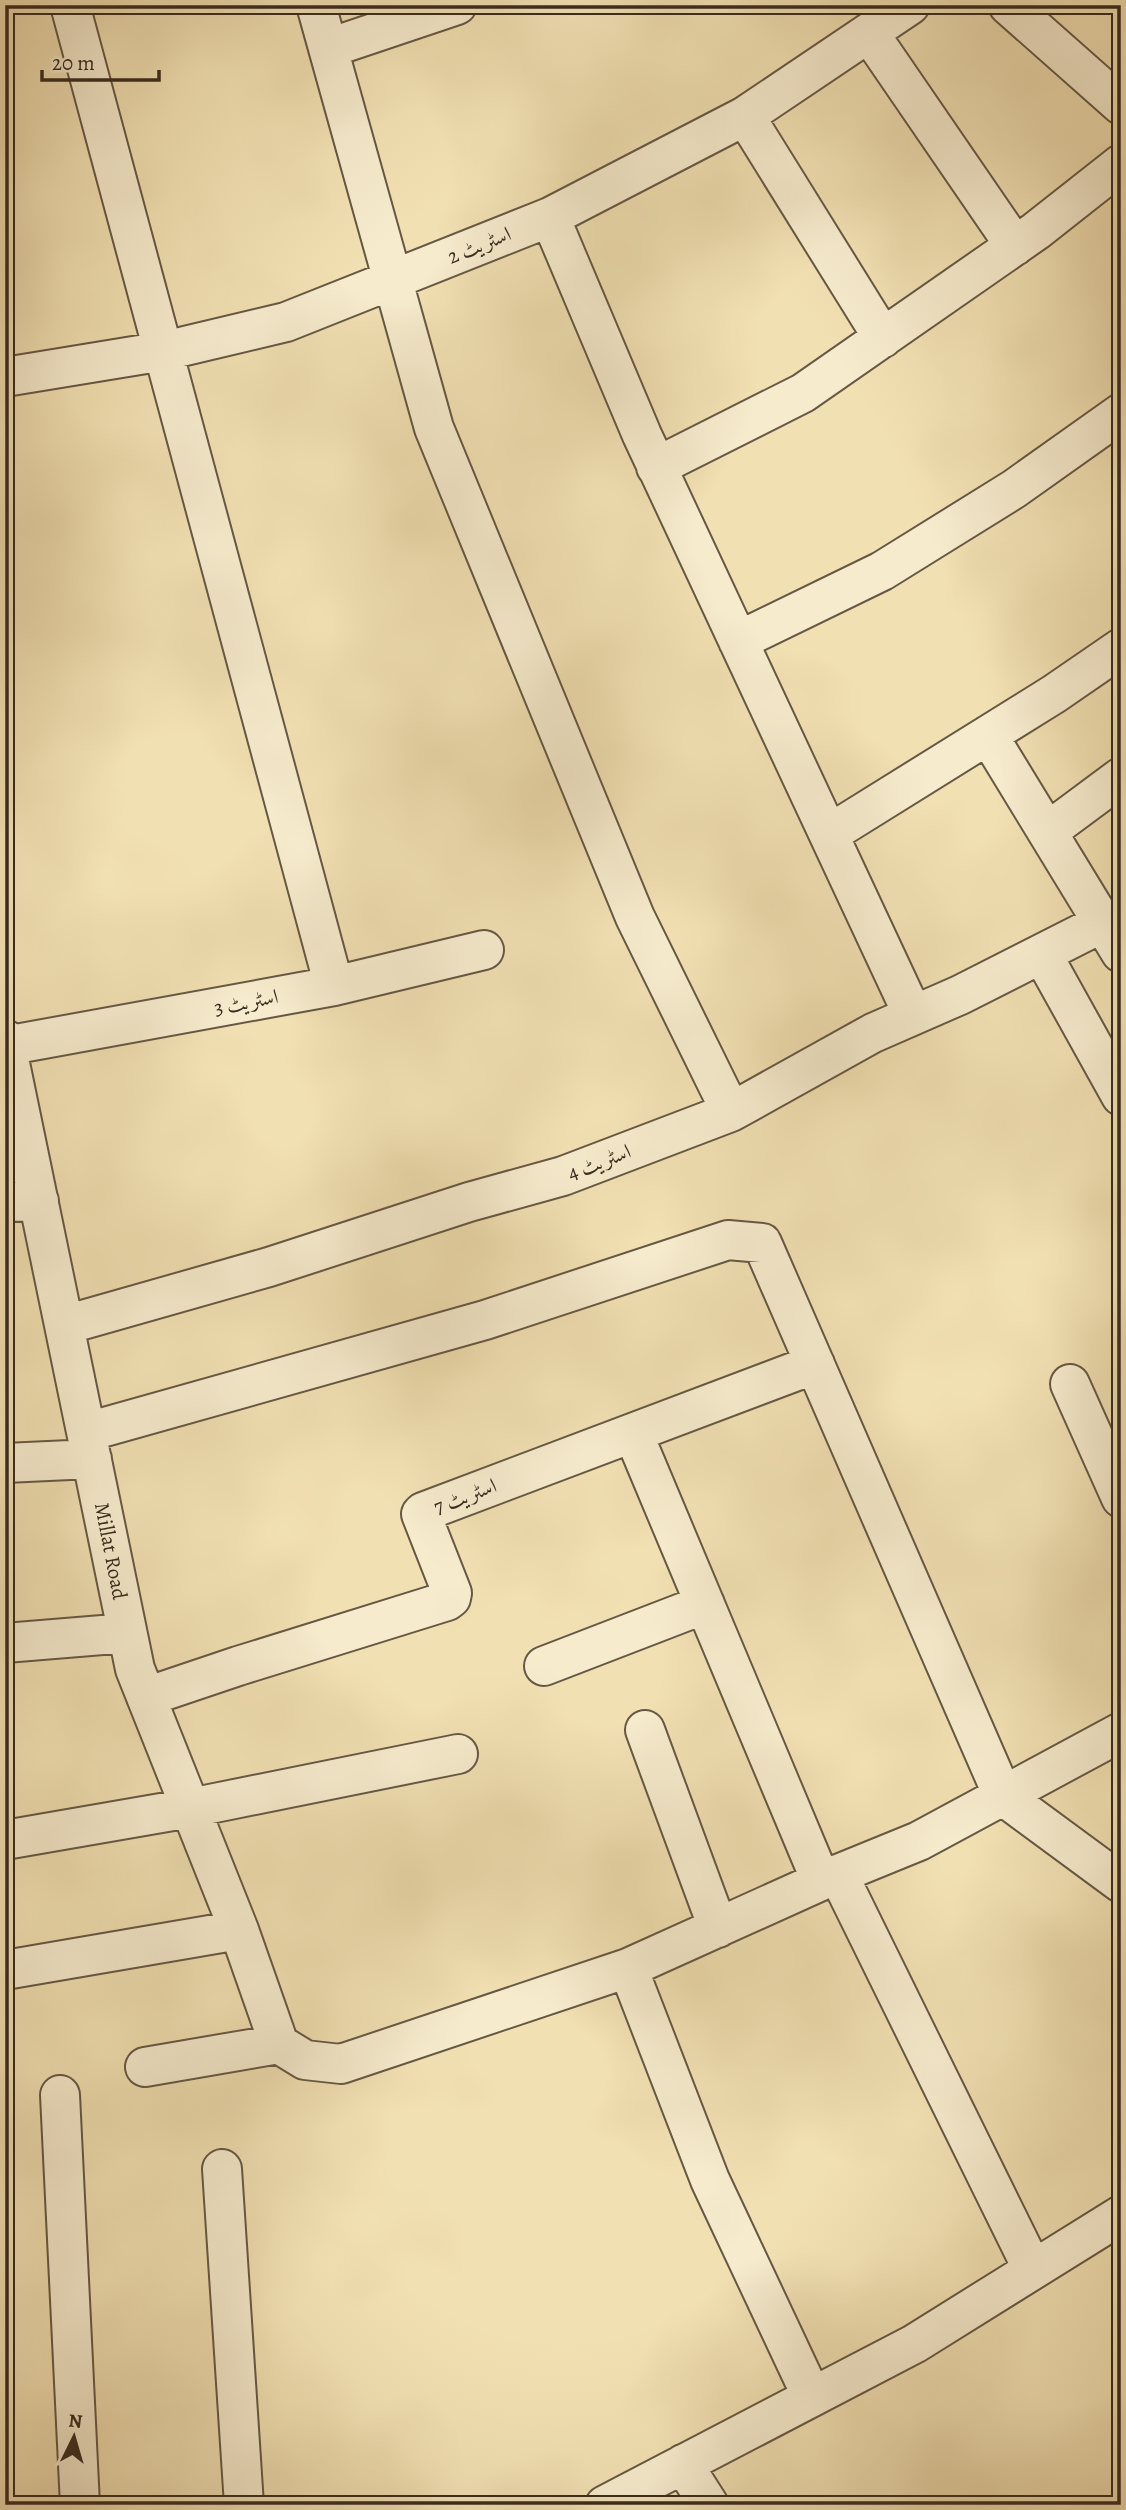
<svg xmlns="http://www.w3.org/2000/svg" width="1126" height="2510" viewBox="0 0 1126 2510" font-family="Alegreya,Amiri,serif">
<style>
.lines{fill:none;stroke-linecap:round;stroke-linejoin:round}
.minor-casing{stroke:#665844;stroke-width:42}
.minor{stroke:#f6ebcd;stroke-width:38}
.labels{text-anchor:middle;stroke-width:6;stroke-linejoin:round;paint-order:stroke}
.street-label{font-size:21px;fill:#382b1f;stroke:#f6ebcd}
</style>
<rect width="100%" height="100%" fill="#f1e0b2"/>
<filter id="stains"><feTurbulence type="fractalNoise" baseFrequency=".00286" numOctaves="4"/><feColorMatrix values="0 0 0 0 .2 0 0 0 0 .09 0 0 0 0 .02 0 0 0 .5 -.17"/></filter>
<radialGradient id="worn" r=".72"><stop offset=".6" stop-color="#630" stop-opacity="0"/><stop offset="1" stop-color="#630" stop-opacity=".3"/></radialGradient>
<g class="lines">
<!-- minor casing -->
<g class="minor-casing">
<path id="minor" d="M70,5L334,986
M316,5L434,428L635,917L731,1112
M1008,5L1121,105
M869,33L1015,246
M329,48L457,5
M745,116L883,338
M550,217L642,435L913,1015
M5,377L164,351L286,322L550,217L745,116L910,5
M656,467L803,393L1036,231L1121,164
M738,641L882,571L1014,489L1121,413
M988,735L1121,953
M1047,832L1121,777
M829,834L1054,694L1121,648
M1042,954L1121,1096
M5,1039L135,1669L239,1930L279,2044
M5,1046L334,986L484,950
M5,1202L39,1201
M65,1325L269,1267L469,1202L563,1176L731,1112L873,1033L960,995L1102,923
M1070,1384L1121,1498
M87,1432L485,1320L728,1240L762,1243L1003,1796L1121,1883
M633,1433L821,1881
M5,1463L92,1459
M5,1643L127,1633
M544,1666L705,1604
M146,1697L238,1666L447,1601L451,1598L452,1593L421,1514L423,1512L815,1364
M645,1730L718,1928
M5,1840L190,1808L458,1754
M838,1874L1033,2270
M628,1968L710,2180L812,2397
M5,1970L239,1930
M145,2067L279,2044L305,2060L341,2064L628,1968L821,1881L919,1841L1121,1732
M60,2095L80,2505
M222,2169L244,2505
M683,2464L709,2505
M605,2505L914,2344L1121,2215"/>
</g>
<!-- minor -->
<use href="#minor" class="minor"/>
</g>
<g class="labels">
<!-- street labels -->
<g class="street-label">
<text transform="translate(479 245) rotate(-22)" y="7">اسٹریٹ 2</text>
<text transform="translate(246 1002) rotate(-11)" y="7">اسٹریٹ 3</text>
<text transform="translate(599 1162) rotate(-21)" y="7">اسٹریٹ 4</text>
<text transform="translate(465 1496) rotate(-21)" y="7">اسٹریٹ 7</text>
<text transform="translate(111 1551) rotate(79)" y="7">Millat Road</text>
</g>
</g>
<!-- margin -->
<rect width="1126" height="2510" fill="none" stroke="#f1e0b2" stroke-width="28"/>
<rect x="7" y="7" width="1112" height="2496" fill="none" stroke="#382b1f" stroke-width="3.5"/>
<rect x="14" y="14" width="1098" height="2482" fill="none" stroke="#382b1f" stroke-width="2"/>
<!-- north arrow -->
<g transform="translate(74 2437) rotate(5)" stroke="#f6ebcd" stroke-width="5" paint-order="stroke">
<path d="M0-5L12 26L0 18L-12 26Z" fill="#382b1f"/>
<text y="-10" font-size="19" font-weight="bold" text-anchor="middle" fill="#382b1f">N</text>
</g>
<!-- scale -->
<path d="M42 70v10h117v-10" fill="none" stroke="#382b1f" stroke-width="3.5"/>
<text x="52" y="70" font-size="21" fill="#382b1f" stroke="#f6ebcd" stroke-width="5" paint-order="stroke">20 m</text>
<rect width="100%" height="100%" filter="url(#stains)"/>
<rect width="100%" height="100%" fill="url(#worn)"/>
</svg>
